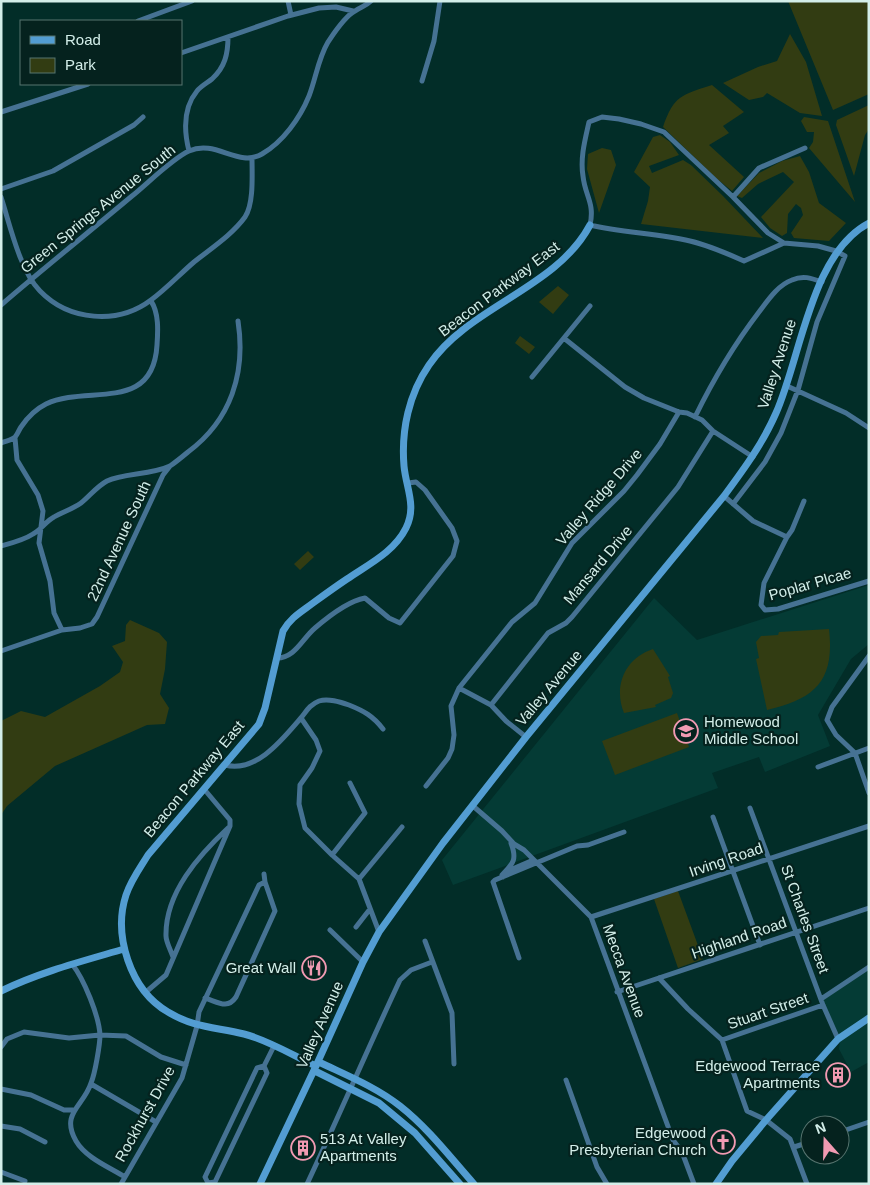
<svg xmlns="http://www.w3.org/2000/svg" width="870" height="1185" viewBox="0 0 870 1185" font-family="Helvetica,sans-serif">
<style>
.built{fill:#043b35}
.green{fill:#323c12}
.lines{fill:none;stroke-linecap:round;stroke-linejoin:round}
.street{stroke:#467293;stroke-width:5}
.secondary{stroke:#539dd2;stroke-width:7}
.labels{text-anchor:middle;stroke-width:4.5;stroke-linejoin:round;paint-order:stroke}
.street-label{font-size:15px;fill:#d3eee9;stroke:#05221e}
.poi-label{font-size:15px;fill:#d3eee9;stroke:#05221e;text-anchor:end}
</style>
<rect width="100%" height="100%" fill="#022d28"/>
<!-- built -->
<path class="built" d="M869,585V644L851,659L818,715L830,746L765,772L759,757L712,773L718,788L453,885L442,860L654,598L697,640Z
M869,969V1062L851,1072L839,1049L840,1040L823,1000Z"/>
<!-- green -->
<path class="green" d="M788,1H869V94L833,110Z
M790,34L806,62L822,116L800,113L767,93L763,97L749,100L723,83L758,67L777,61Z
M712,85L744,112L723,126L729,133L709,145L744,177L732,191L716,178L663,127C674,95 682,95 712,85Z
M869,105V129L865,135L854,176L836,125L837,120Z
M804,117L828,121L855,202L809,148L813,142L814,132H807L801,121Z
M660,135L670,142L679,155L649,166L652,173L683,160L691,165L723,196L763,238L641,224L648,201L650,187L634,172L653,137Z
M602,148L611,150L616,165L599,213L587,169L588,154Z
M800,156L809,172L819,203L846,223L829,241L794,238L791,233L803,215L801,208L796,204L788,214L787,233L782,236L770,228L761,217L794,182L783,172L758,184L742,198L737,196L759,173L782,161Z
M558,286L569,295L553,314L539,302Z
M520,336L535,347L529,354L515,343Z
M308,551L314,557L300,570L294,564Z
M130,620L159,633L167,642L165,669L160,694L169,708L165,724L147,725L55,766L7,806L1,815V721L21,711L45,717L100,686L120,672L123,662L112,646L125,641L126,625Z
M829,629C835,681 815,699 767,710L756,659L759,658L756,642L761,636L778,635L779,632Z
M653,649L670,676L668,677L673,693L671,698L655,705L656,707L624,713C613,686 625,658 653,649Z
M677,713L689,747L615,775L602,741Z
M678,891L703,959L678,968L654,899Z"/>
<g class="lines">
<!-- street -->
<path class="street" d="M288,1L291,15
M138,21L192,1
M181,53L288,16L319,8L336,7L353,11
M422,81L434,41L440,1
M1,112L88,84
M189,151C184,131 183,108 197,91C201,86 207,83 212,79C225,67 228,54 228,37
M1,189L53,171L134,125L143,117
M1,197C10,225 20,271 40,291C69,321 118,325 151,300C166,289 180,274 194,262C210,249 232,235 245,217C254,204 252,174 252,158
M733,197L759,168L805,148
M1,305C44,268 89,232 132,196C147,184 173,158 189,151C216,139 238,168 262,154C283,142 300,118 309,96C316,78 318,59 328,42C334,33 345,16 355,11C360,7 366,6 371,1
M565,339L625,387L644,398L679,412L687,413L702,420L713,431L753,457
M532,377L590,306
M787,386L846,413L869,428
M695,417C714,378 733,346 759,312C768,300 778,285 792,280C803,275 811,278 822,282
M15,438L17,460L38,495L43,511L39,543L50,581L54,613L62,630
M1,443C5,441 13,440 15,437C17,435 19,430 21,427C27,418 36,409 46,404C87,384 153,414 157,345C158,331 159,313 151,301
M724,496L753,521L787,537
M804,501L792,530L787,537L764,583L761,605L765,610L778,609L869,581
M733,504L765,462L781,433L798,390L817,322L845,256L836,251L818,246L784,243L768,233L733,197L664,132L641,124L619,119L602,117L589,122C585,140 580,158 583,176C585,196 595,203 590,225C623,233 657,233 690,241C708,245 726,253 744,261L784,243
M1,546C12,543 24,540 33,534C41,530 46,521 54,517C62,512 73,509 81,503C90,496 96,487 107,481C123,473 151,475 170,466C176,462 182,457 188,452C231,420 246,373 238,321
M1,651L62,630L80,628L92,624L97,617L163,475L170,466
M277,658C295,658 302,639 315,628C329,616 348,601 365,598L389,618L400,623L453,556L457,541L452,528L425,490L416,482L408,483
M459,688L491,705L506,721L526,737
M491,705L548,633L566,623L572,617L678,487L713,431
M301,718L316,740L320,751L312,768L300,785L299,804L305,828L332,855L365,813L350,783
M855,753L836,735L827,720L832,707L869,656
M855,753L869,793
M225,765C256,773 282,740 300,719C306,712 309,705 319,701C328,698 340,702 349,705C364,711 373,716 383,729
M818,767L869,748
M426,786L448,758L452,749L454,735L451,706L459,688L512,622L535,603L572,543L624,491L637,475L660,444L679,412
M473,806L502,831L514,844L524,850L591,917L673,1140L682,1152L694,1184
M750,808L823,1005L838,1039
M713,817L760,945
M332,855L359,879L379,932
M508,871L531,861L535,863
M503,877L502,875C514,863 517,859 511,843
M359,879L402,827
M591,917L869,826
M356,927L370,909
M330,930L363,962
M425,941L452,1013L454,1064
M173,957C171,951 166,942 166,936C165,893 199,855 228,828
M519,958L493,882L495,880L577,846L588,845L624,832
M72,964C84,979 99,1016 100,1035C100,1044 95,1074 91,1083C84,1106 60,1113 76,1141C86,1158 109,1167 125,1177
M659,978L688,1009L722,1040L747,1111L766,1120L790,1139L807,1184
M146,992L166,975L230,826V820L204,789
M617,992L869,908
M205,998C218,1002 227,1010 236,997L275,911L265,882L264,874
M821,999L869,967
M722,1040L823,1005
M1,1047L7,1039L24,1032L69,1038L100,1035L126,1036L161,1057L186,1065
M264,1066L267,1073L215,1182L208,1183L205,1177L257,1068Z
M264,1066L274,1046
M566,1080L597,1167L607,1184
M91,1084L156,1122
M1,1089L31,1095L64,1110H73
M1,1126L20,1129L45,1142
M840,1132L869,1122
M794,1147L810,1142
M1,1172L25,1181
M121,1184L182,1078L197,1026L199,1012L259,885L265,882
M307,1184C339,1116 368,1048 400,980L411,970L432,962"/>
<!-- secondary -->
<path class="secondary" d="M1,991C40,972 83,961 124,949
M319,1062C346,1075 376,1087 400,1106C428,1128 450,1157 474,1184
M316,1066C294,1056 268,1040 244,1034C216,1027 194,1028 168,1012C130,990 113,935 126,895C131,880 140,868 148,855L259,724L265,708L283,631C290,618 301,612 313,603C324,595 335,587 347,579C369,564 394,552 406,528C417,506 406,488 404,466C401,430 409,394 429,365C469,306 556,289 590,225
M315,1071L379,1103L415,1133L460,1184
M260,1184L316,1066L363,962L379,932L443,843L526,737L724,496C744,469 763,443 776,413C801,357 811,253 869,223
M716,1184L732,1161L766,1120L838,1039L869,1018"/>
</g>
<!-- icons -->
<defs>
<g id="school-ring" transform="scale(1.25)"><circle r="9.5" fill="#05221e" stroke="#f19ab2" stroke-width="1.5"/><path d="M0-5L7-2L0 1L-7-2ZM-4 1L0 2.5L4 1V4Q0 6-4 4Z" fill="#f19ab2"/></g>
<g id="restaurant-ring" transform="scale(1.25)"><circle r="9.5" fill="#05221e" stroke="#f19ab2" stroke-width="1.5"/><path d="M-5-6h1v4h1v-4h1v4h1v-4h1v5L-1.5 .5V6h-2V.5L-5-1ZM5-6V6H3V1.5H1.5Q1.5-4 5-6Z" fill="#f19ab2"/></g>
<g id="building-ring" transform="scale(1.25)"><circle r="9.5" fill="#05221e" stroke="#f19ab2" stroke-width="1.5"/><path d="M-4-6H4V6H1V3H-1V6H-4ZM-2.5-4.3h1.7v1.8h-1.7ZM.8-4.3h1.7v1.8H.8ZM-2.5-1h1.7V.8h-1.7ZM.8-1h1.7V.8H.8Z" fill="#f19ab2"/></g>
<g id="church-ring" transform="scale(1.25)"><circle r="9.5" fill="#05221e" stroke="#f19ab2" stroke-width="1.5"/><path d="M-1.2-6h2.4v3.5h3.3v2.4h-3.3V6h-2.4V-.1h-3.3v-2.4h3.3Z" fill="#f19ab2"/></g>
</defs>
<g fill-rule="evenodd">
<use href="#school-ring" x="686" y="731"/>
<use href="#restaurant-ring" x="314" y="968"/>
<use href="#building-ring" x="838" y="1075"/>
<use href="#church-ring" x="723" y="1142"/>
<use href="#building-ring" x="303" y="1148"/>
</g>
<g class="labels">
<!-- street labels -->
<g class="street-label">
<text transform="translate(98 209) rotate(-39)" y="5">Green Springs Avenue South</text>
<text transform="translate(499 289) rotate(-37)" y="5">Beacon Parkway East</text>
<text transform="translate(777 364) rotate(-72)" y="5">Valley Avenue</text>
<text transform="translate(599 497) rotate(-49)" y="5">Valley Ridge Drive</text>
<text transform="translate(119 541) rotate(-65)" y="5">22nd Avenue South</text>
<text transform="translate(598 565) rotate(-50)" y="5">Mansard Drive</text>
<text transform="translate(810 584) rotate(-16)" y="5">Poplar Plcae</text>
<text transform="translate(549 688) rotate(-50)" y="5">Valley Avenue</text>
<text transform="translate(194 779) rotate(-50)" y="5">Beacon Parkway East</text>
<text transform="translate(726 860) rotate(-19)" y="5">Irving Road</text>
<text transform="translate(805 919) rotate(70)" y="5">St Charles Street</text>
<text transform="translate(739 938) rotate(-19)" y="5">Highland Road</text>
<text transform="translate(624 971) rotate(70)" y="5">Mecca Avenue</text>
<text transform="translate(768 1011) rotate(-19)" y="5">Stuart Street</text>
<text transform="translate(320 1025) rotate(-66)" y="5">Valley Avenue</text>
<text transform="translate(145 1114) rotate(-61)" y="5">Rockhurst Drive</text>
</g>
<!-- poi labels -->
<g class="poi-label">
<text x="704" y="727" text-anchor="start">Homewood<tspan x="704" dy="17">Middle School</tspan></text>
<text x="296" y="973">Great Wall</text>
<text x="820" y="1071">Edgewood Terrace<tspan x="820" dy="17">Apartments</tspan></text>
<text x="706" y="1138">Edgewood<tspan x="706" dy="17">Presbyterian Church</tspan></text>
<text x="320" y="1144" text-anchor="start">513 At Valley<tspan x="320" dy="17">Apartments</tspan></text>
</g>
</g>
<!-- border -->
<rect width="870" height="1185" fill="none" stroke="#d3eee9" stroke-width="5"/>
<!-- legend -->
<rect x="20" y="20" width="162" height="65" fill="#05221e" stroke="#57746f"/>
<rect x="30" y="36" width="25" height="8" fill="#539dd2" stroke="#57746f"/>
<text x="65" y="45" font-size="15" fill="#d3eee9">Road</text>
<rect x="30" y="58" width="25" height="15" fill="#323c12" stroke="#57746f"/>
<text x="65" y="70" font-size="15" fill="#d3eee9">Park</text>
<!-- north arrow -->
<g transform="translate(825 1140) rotate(340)"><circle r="24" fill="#05221e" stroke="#57746f"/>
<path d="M0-4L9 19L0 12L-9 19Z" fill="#f19ab2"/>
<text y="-8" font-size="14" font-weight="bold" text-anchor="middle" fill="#d3eee9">N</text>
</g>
</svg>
